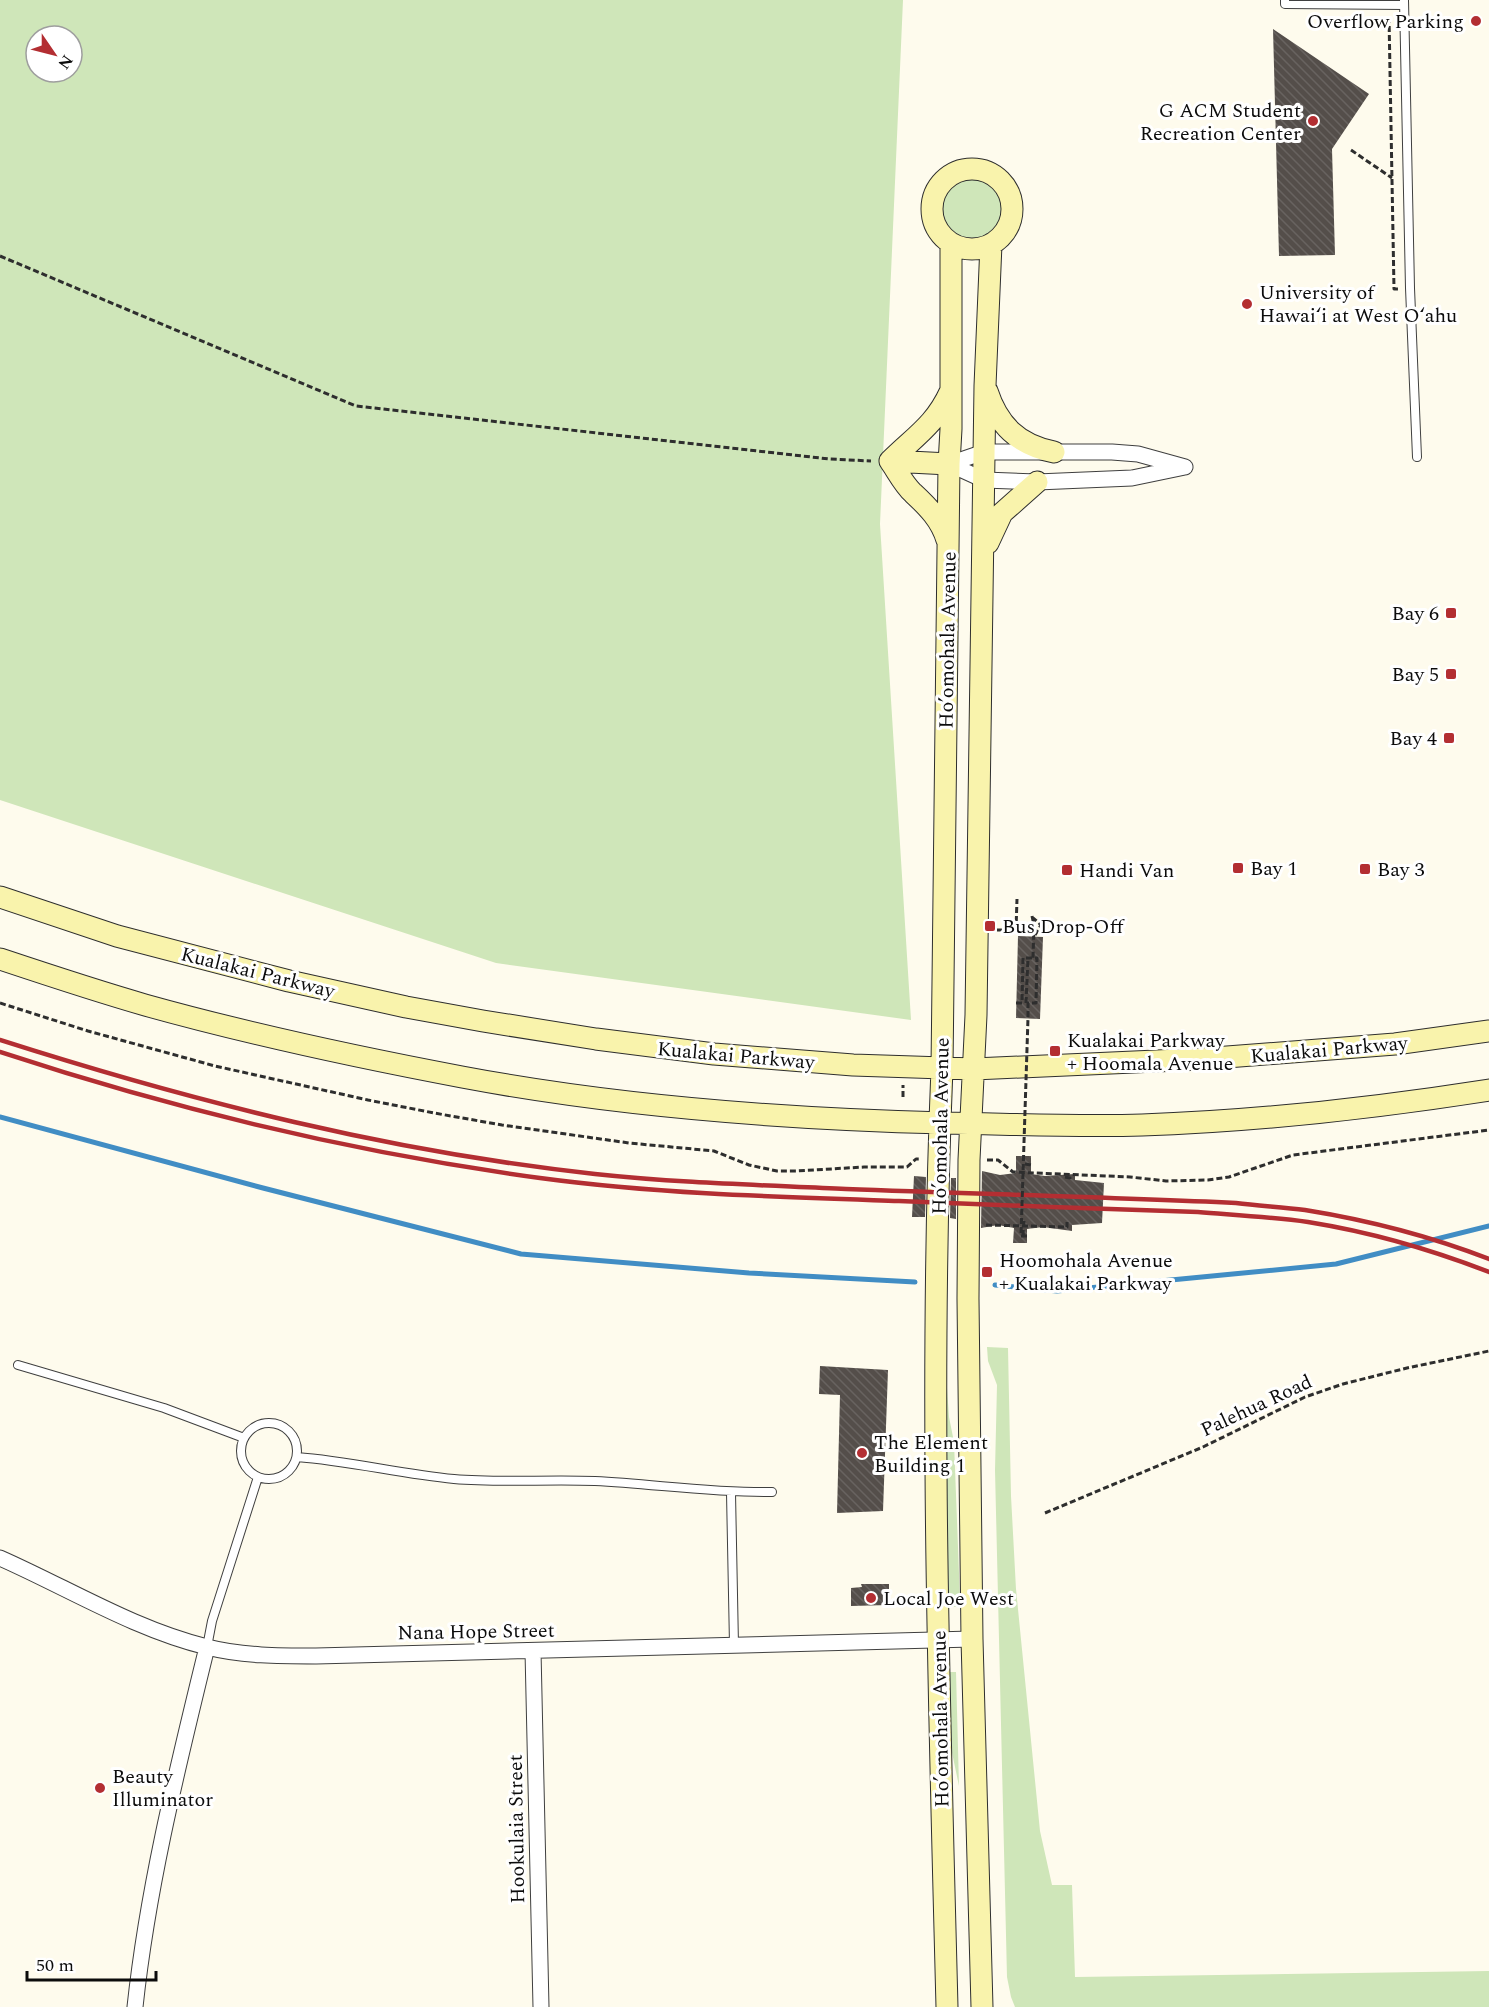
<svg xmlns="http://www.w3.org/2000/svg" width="1489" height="2007" viewBox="0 0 1489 2007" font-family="Spectral,serif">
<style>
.grass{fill:#cfe6b9;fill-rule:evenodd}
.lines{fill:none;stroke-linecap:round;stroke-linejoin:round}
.stream{stroke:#418dc4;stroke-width:5}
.building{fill:url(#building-back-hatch)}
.lane-casing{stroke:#3f3f3f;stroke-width:10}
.street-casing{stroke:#3f3f3f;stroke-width:17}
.secondary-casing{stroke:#2e2e2e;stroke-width:23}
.path{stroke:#2e2e2e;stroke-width:3;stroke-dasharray:6 3;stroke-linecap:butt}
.lane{stroke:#fff;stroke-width:8}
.street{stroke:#fff;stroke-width:15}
.secondary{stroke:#f9f3ac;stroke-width:21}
.rail{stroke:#b32e32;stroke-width:4.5}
.path-bridge{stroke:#2e2e2e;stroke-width:3;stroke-dasharray:6 3;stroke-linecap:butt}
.poi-dot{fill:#b32e32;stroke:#fff;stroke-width:2}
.labels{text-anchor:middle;stroke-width:6;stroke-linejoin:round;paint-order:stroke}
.poi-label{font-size:20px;fill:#0c0c0c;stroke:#fff;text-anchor:start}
.street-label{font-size:20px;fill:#0c0c0c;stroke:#fff}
</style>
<defs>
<pattern id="building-back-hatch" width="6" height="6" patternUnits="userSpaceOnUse" patternTransform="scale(1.5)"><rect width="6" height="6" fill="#544e4a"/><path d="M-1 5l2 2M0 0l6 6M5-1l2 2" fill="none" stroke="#686360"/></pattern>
</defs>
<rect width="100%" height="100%" fill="#fefbed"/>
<!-- grass -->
<path class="grass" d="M0,0H903L880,524L911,1020L496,963L0,800ZM36,36H72V72H36Z
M938 209a33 33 0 1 1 66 0a33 33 0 1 1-66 0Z
M987,1347L1008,1348L1011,1496L1016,1589L1040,1831L1052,1885H1072L1075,1977L1489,1971V2007H1015L1011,1997L1007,1977L995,1470L997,1385L988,1361Z
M947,1388L949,1417L954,1442L960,1600L956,1607L945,1606L942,1390Z
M949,1672H956L959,1786L950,1743Z"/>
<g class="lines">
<!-- stream -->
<path class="stream" d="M0,1117L263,1188L521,1254L749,1273L915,1282
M995,1285L1057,1291L1336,1264L1489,1226"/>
</g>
<!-- building -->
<path class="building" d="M1273,29L1369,94L1332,149L1335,255L1279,256Z
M1018,936L1043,937L1040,1019L1016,1018Z
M1016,1156H1031V1174L1045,1176L1075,1174V1180L1104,1183L1102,1223L1072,1225V1231L1043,1227L1027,1229V1243H1013L1014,1228L998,1225L981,1228L982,1171L1000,1175L1016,1173Z
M914,1176L926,1177L925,1217H912Z
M951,1178H956V1219L950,1218Z
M820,1366L888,1370L883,1511L837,1513L840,1395L819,1394Z
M861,1584H889V1605L851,1606V1588L862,1587Z"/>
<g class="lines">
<!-- lane casing -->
<g class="lane-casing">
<path id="lane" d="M1285,0V4L1404,5
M1404,0L1410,288L1417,457
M18,1365L164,1408L244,1438
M241 1451a28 28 0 1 1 56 0a28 28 0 1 1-56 0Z
M297,1457C350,1461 401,1474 454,1479C501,1483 548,1479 595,1481C655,1484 712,1493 772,1492
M731,1493L734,1645
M207,1647L212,1621L258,1477"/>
</g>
<!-- street casing -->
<g class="street-casing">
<path id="street" d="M949,464L984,480L1037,482L1132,478L1185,467
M949,464L984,452H1112L1138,454L1185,467
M0,1558C68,1588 134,1629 207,1647C242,1656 280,1656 316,1656L972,1639
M533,1651L541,2007
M135,2007C148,1885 178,1766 207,1647"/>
</g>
<!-- secondary casing -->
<g class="secondary-casing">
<path id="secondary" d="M932 209a40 40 0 1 1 80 0a40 40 0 1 1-80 0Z
M987,391C998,425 1018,445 1054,452
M890,461C897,471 904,485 913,493C928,507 941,520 947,540
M890,461C914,437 935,425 950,392
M890,461L949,464
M988,543L1002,513L1037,482
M0,897L117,936L289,981L406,1007L483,1021L596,1039L714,1054L853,1065L974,1069L1201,1059L1395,1044L1489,1031
M0,959C48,975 96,991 145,1005C249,1034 356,1057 462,1077C621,1107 784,1119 945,1123C1011,1124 1077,1127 1142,1125C1258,1121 1374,1108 1489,1090
M947,2007C939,1694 929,1381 942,1068L949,464L951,429V244
M982,2007L972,1639L968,1299L969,1160L976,1015L985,386L991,244"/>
</g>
<!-- path -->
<path class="path" d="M1389,17L1394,289H1398
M1351,150L1392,178
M0,256L356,406L829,459L871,461
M1032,916L1034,925L1033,958
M1032,917L1041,925L1035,935
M997,930H1016L1017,899
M0,1003L88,1031L215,1066L368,1100L434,1113L502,1125L629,1143L714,1151L749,1165L777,1171H796L864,1167H907L916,1159H920
M1016,1003H1022L1023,958H1037L1036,1003H1028V1018
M1026,1003L1028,958
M903,1097V1085
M987,1160H998L1013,1172L1130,1177L1166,1181L1208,1180L1229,1177L1293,1155L1489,1130
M1025,1164L1031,1165
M1065,1177L1070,1178V1182
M1024,1221L1023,1234L1027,1236
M986,1225L1067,1227V1222
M1045,1513L1203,1447L1305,1397L1343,1384L1407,1368L1489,1351"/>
<!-- lane -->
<use href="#lane" class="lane"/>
<!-- street -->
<use href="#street" class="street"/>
<!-- secondary -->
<use href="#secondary" class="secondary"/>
<!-- rail -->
<path class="rail" d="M0,1040C194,1102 392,1152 595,1174C678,1183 762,1185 846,1189C976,1194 1106,1197 1236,1203C1259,1206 1283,1207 1305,1210C1367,1220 1430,1236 1489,1259
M0,1052C176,1110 357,1153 540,1178C659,1194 779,1197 899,1201C999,1205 1098,1209 1198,1212C1234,1215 1271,1217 1308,1222C1370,1232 1430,1249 1489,1272"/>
<!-- path-bridge -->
<path class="path-bridge" d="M1027,1236H1021L1028,1018"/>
</g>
<!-- markers -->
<g class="poi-dot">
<circle cx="1476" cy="21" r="6"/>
<circle cx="1313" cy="121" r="6"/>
<circle cx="1247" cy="304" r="6"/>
<rect x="1445" y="607" width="12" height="12" rx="3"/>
<rect x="1445" y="668" width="12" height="12" rx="3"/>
<rect x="1443" y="732" width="12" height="12" rx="3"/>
<rect x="1232" y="862" width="12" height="12" rx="3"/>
<rect x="1359" y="863" width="12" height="12" rx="3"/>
<rect x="1061" y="864" width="12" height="12" rx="3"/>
<rect x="984" y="920" width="12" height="12" rx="3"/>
<rect x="1049" y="1045" width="12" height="12" rx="3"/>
<rect x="981" y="1266" width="12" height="12" rx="3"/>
<circle cx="862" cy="1453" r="6"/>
<circle cx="871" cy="1598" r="6"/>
<circle cx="100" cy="1788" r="6"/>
</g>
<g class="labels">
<!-- poi labels -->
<g class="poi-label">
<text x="1464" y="28" text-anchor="end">Overflow Parking</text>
<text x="1301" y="117" text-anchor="end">G ACM Student<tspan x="1301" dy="23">Recreation Center</tspan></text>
<text x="1259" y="299">University of<tspan x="1259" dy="23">Hawaiʻi at West Oʻahu</tspan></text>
<text x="1439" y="620" text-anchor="end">Bay 6</text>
<text x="1439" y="681" text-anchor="end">Bay 5</text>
<text x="1437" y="745" text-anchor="end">Bay 4</text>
<text x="1250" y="875">Bay 1</text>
<text x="1377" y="876">Bay 3</text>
<text x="1079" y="877">Handi Van</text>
<text x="1002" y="933">Bus Drop-Off</text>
<text x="1067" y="1047">Kualakai Parkway<tspan x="1067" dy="23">+ Hoomala Avenue</tspan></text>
<text x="999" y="1267">Hoomohala Avenue<tspan x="999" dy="23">+ Kualakai Parkway</tspan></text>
<text x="874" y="1449">The Element<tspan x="874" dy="23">Building 1</tspan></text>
<text x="883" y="1605">Local Joe West</text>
<text x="112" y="1783">Beauty<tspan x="112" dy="23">Illuminator</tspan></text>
</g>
<!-- street labels -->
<g class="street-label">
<text transform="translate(947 640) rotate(-89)" y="7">Ho’omohala Avenue</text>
<text transform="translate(258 972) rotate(14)" y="7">Kualakai Parkway</text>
<text transform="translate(1329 1049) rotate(-5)" y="7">Kualakai Parkway</text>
<text transform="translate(736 1055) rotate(5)" y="7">Kualakai Parkway</text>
<text transform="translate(940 1126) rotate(-89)" y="7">Ho’omohala Avenue</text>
<text transform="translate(1256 1405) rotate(-25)" y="7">Palehua Road</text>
<text transform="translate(476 1631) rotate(-1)" y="7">Nana Hope Street</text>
<text transform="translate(940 1719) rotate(-91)" y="7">Ho’omohala Avenue</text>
<text transform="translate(516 1829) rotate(-91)" y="7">Hookulaia Street</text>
</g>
</g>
<!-- north arrow -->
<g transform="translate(54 54) rotate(125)"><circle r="28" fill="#ffffff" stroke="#9e9e9e" stroke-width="1.5"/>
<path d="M0-4.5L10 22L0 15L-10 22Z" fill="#b32e32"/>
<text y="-9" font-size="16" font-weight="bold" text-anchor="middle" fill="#0c0c0c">N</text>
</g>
<!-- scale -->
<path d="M27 1971v9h129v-9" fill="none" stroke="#0c0c0c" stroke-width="3"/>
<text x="36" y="1971" font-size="18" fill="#0c0c0c" stroke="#ffffff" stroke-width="4.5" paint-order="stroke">50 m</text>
</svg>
